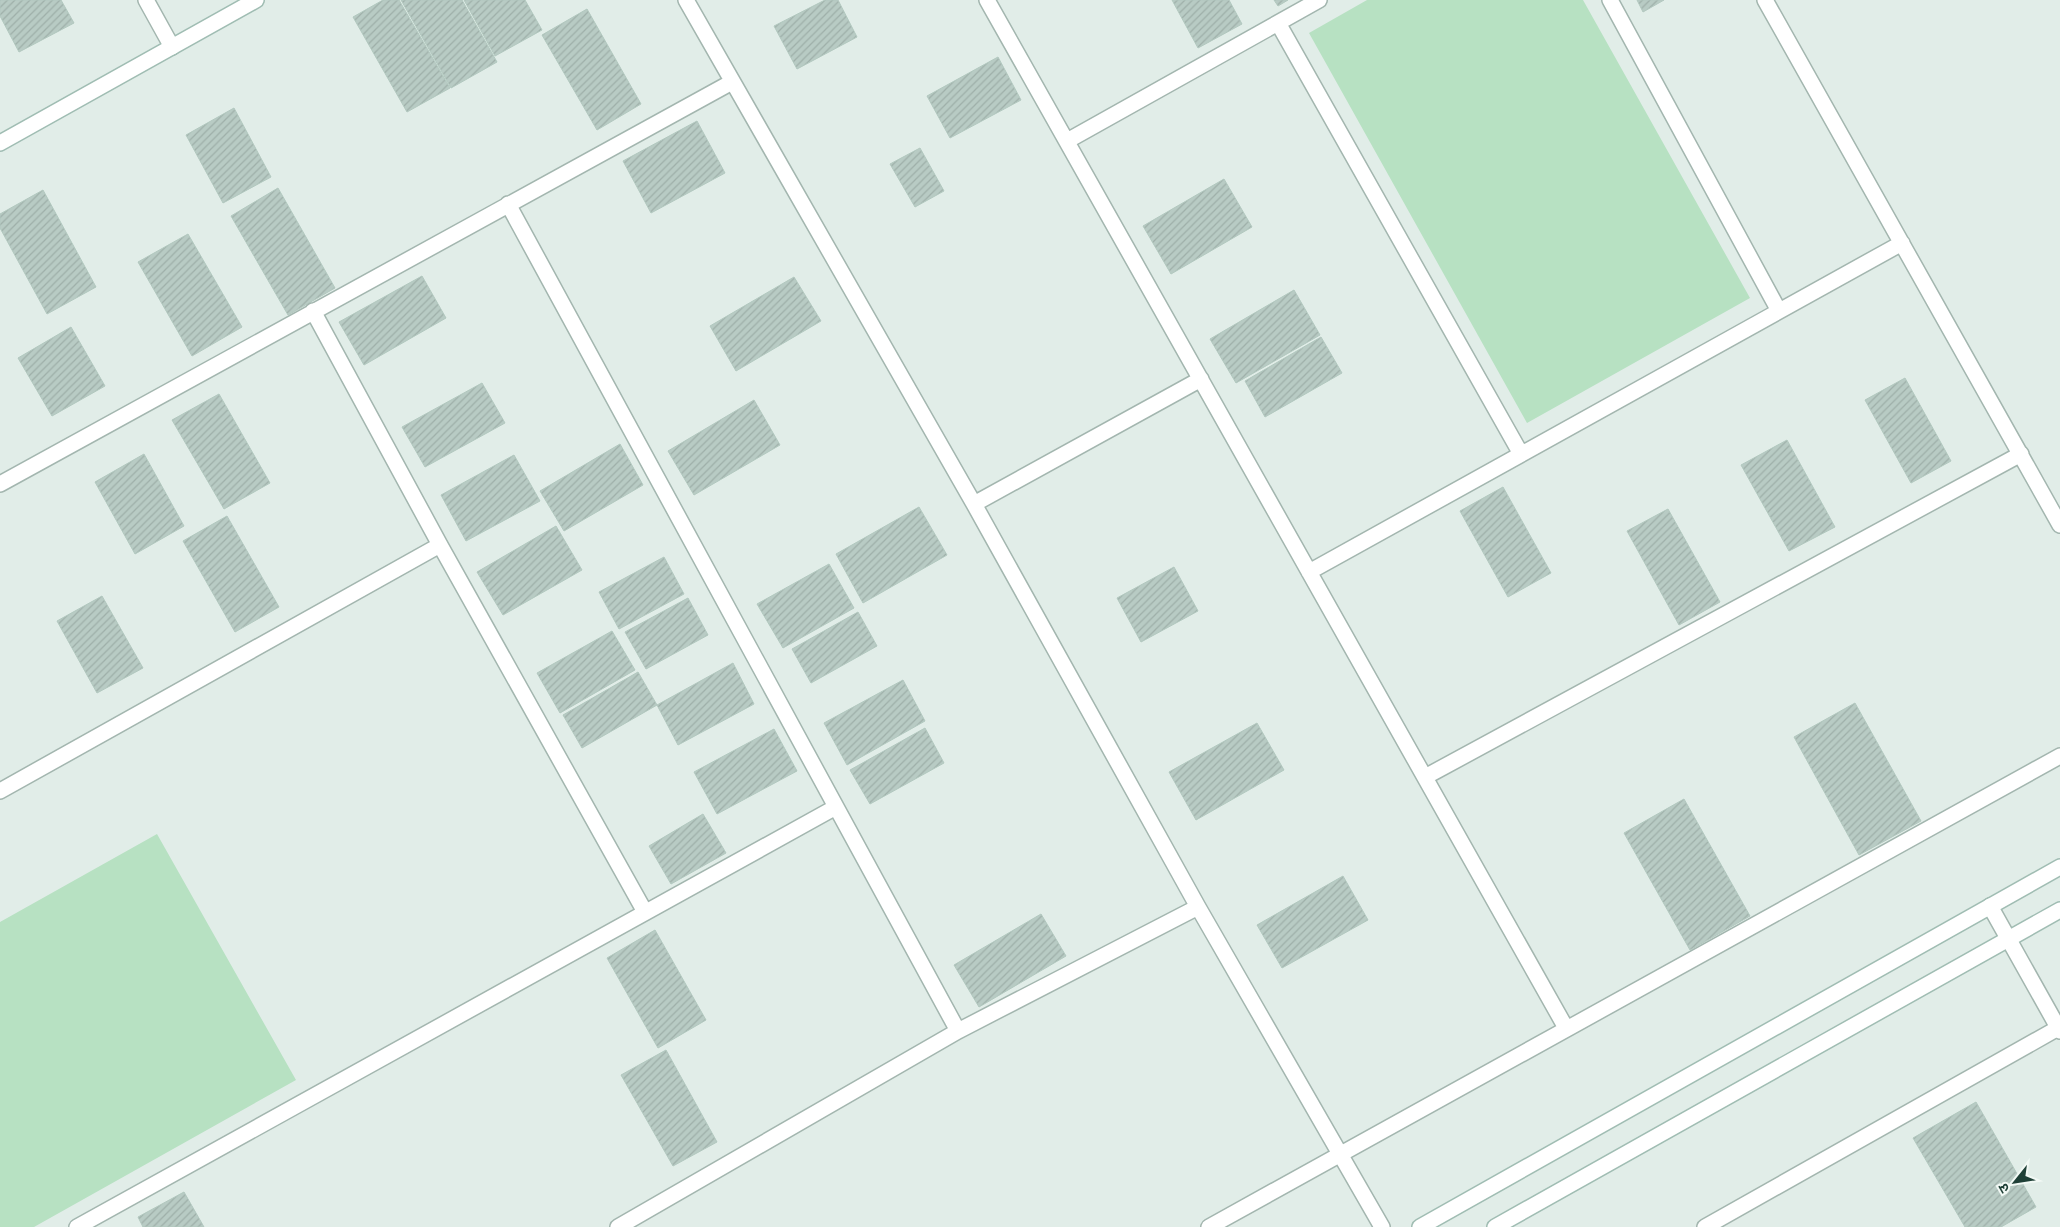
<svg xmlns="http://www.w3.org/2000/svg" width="2060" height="1227" viewBox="0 0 2060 1227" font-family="Overpass,'Noto Sans Devanagari',sans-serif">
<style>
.park{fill:#b7e1c2}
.building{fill:url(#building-hatch);stroke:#b2c8bf}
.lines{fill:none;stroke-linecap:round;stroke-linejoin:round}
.street-casing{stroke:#a3b6af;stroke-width:18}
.secondary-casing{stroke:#a0bdb3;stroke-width:18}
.street{stroke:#fff;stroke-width:15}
.secondary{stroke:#fff;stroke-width:15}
</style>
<defs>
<pattern id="building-hatch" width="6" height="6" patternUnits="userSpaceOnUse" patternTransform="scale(1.25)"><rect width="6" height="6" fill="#b8cbc4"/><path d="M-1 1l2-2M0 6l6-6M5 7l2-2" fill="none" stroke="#9eafa9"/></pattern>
</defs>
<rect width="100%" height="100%" fill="#e1ede8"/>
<!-- park -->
<path class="park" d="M1367,0H1583L1750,298L1527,423L1309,33Z
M157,834L296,1080L34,1227H0V922Z"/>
<!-- building -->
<path class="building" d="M0,0H61L74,23L19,52L0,16Z
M383,0H399L450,88L407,112L353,17Z
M401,0H462L497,62L451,88Z
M464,0H525L542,30L495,56Z
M825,0H838L857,37L797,69L774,26Z
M1172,0H1229L1242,24L1198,48Z
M1274,0H1288L1278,6Z
M1637,0H1664L1643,12Z
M587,9L641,104L597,130L542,35Z
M998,57L1021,100L950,138L927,96Z
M234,108L271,177L223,203L186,135Z
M697,121L725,173L651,213L623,161Z
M920,148L944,191L915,207L890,164Z
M1224,179L1252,227L1171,274L1143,226Z
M278,188L335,288L288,315L231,216Z
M43,190L96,287L47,314L0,228V214Z
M188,234L242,327L192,356L138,262Z
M422,276L446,318L364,365L339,322Z
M794,277L821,321L736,371L710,326Z
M1294,290L1320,335L1236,383L1210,339Z
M71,327L105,386L52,416L18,358Z
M1321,337L1342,373L1265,417L1245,381Z
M1905,378L1951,461L1911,483L1865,400Z
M482,383L505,423L425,467L402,427Z
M219,394L270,483L224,509L172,420Z
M754,400L780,445L694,495L668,451Z
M1787,440L1835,527L1789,551L1741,465Z
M620,444L643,485L564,531L540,491Z
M144,454L184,526L135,554L95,482Z
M514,455L540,501L466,541L441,495Z
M1503,487L1551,573L1508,597L1460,511Z
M919,507L947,555L863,603L836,554Z
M1668,509L1720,602L1679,625L1627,531Z
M227,516L279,607L235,632L183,541Z
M556,526L582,570L503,615L477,572Z
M664,557L684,594L619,629L599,592Z
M829,564L854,608L783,648L757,604Z
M1174,567L1198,611L1141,642L1117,598Z
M102,596L143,668L97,693L57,621Z
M688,598L708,635L646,669L625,632Z
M858,612L877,646L811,683L792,649Z
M612,631L635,670L560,713L537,673Z
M733,663L754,704L678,745L657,705Z
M638,672L657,705L582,748L563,715Z
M903,680L925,721L847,765L824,723Z
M1855,703L1921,821L1859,855L1794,737Z
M1257,723L1284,770L1196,820L1169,772Z
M925,728L944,763L870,804L850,770Z
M774,729L797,771L717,814L694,772Z
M1684,799L1750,916L1690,950L1624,833Z
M703,814L726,853L671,884L649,846Z
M1343,876L1368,920L1282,968L1257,925Z
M1041,914L1066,956L979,1007L954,965Z
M655,930L706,1020L658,1048L607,958Z
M666,1050L717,1142L673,1166L621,1075Z
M1976,1102L2036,1207L2001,1227H1965L1913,1138Z
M184,1192L204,1227H143L138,1217Z"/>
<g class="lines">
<!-- street casing -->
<g class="street-casing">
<path id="street" d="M146,0L172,47
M686,0L974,504L1198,907L1382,1227
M987,0L1566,1028
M1610,0L1779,311
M1765,0L2060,525
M1278,23L1521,454
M1067,141L1319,0
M508,204L958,1031
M313,311L440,545L645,912
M0,484L732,82
M974,504L1201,379
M1309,572L1902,243
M1425,777L2021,454
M0,791L440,545
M1990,906L2060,1031
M77,1227L836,807
M618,1227L958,1031L1198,907
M1209,1227L2060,756
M1705,1227L2060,1027"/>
</g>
<!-- secondary casing -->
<g class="secondary-casing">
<path id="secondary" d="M0,143L256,0
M1420,1227L2060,867
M1495,1227L2060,910"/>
</g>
<!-- street -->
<use href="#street" class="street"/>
<!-- secondary -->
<use href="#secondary" class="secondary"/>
</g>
<!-- north arrow -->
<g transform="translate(2015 1182) rotate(240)" stroke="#f2f9f5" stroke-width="4" paint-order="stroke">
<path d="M0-4L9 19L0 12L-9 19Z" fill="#1f4037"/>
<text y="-8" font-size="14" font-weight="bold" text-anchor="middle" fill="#1f4037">उ</text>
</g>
</svg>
